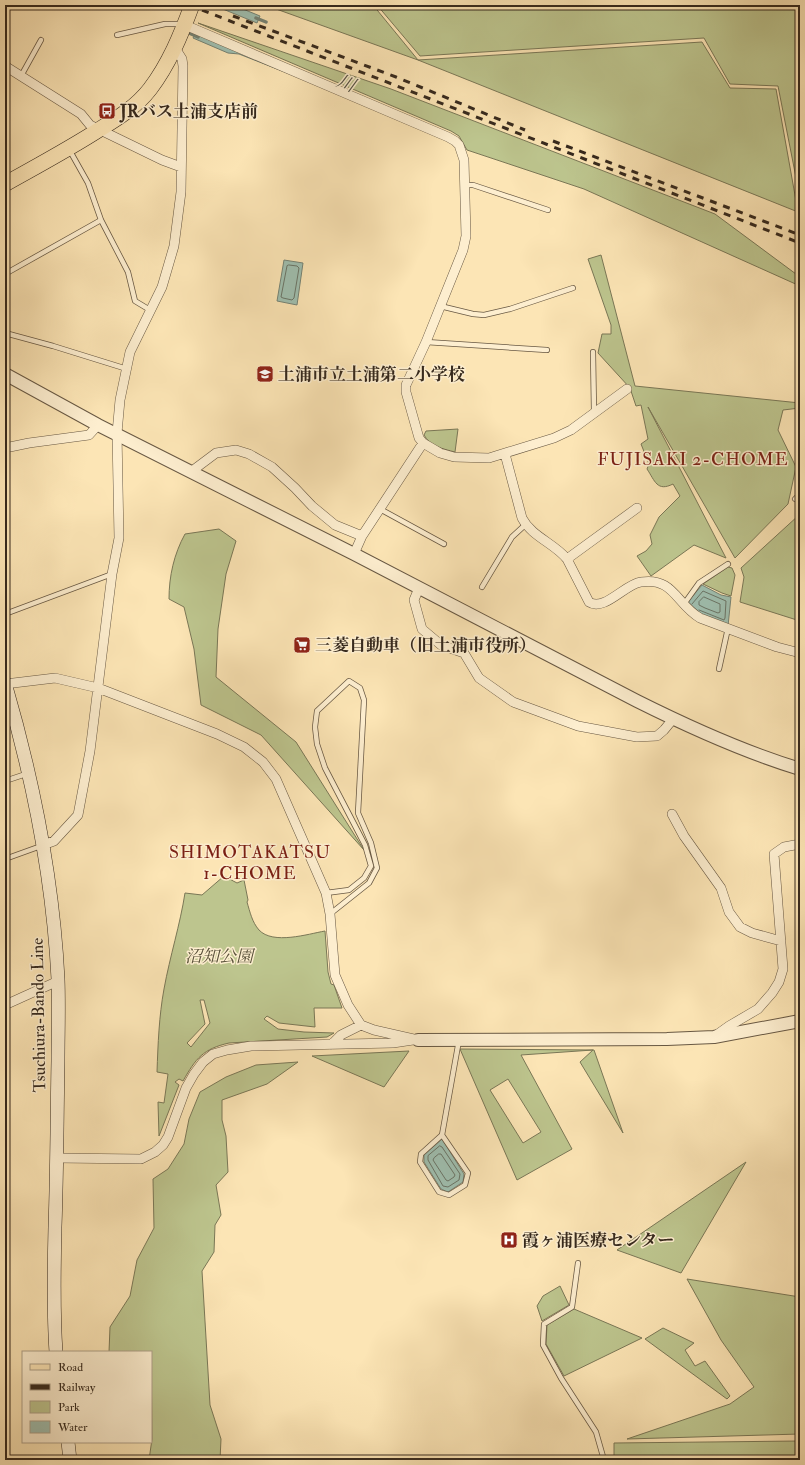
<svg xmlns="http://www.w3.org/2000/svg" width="805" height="1465" viewBox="0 0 805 1465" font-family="'IM FELL Double Pica','Noto Serif JP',serif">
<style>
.green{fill:#bdc58e;stroke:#7a7756;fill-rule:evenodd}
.water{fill:#9fbfb0;stroke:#758375}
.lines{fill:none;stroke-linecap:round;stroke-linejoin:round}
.shore{stroke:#6a7466;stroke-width:1}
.stream{stroke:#758375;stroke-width:3.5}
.service-casing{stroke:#685843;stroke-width:6}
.minor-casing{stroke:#685843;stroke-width:10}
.tertiary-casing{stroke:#685843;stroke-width:14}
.secondary-casing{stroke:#36291d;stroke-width:14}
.primary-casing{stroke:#36291d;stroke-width:16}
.service{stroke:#fdeecf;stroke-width:4.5}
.minor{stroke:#fdeecf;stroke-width:9}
.tertiary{stroke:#fdeecf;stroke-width:12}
.secondary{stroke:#fdeecf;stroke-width:13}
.primary{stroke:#fce5b5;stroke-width:15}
.rail{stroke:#36291d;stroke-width:3;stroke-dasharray:7 7;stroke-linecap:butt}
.labels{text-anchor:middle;stroke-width:3;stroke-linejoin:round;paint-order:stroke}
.poi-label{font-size:17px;font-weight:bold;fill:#36291d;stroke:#fdeecf;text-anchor:start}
.park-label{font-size:17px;font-style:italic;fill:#585039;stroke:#fdeecf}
.street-label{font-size:17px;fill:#36291d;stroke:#fdeecf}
.water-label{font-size:18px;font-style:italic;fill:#504e42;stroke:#fdeecf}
.neighbourhood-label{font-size:18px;letter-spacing:1px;fill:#7a1f14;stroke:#fdeecf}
</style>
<rect width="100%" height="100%" fill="#fce5b5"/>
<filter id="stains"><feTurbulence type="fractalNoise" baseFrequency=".005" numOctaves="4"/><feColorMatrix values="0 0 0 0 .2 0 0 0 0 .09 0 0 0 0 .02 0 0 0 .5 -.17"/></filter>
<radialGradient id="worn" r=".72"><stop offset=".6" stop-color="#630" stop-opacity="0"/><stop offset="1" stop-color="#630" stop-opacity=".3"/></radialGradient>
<!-- green -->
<path class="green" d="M265,5H373L418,60L702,42L730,88L776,89L798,212L418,60Z
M377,5H800V198L778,86L730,84L704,38L420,56Z
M198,23L391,89L715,214L800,277V286L584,189L467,150L459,136L451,131Z
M601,255L635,386L800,403V408L783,410L778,430L796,467L788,504L735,558L648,407L726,558L694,545L651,576L637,556L646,551L652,544L650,535L659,517L680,496L673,484C657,492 655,481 647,469L649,464L641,444L648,439L641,405L636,406L630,388L598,353L602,334H611V325L588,259Z
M458,429L455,452C443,449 430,446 424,435L426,431Z
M799,515L800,516V621L740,602L744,577L741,568Z
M219,529L236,541L226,574L218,629L216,677L296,742L364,850L261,735L201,705L194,649L184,607L169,599C169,576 174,554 185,534Z
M728,567L732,568L735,575L731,596L722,593L703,584Z
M224,876L237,883L244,880L248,900L247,902C250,912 252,922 259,930C273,945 308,934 325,931L328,972L331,984L334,985L342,1008H314L315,1027L279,1023L267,1016L264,1019L278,1029L304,1032L334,1033L327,1037L229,1043C203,1049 196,1058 183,1081L179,1079L175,1082L179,1085L159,1136L158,1102L164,1103L168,1074L157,1072C158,1044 159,1016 164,989C170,956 180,925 185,893L202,895ZM200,1000H204L210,1023L191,1047L187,1043L205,1024Z
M460,1049L594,1050L623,1133L580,1062L593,1050L521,1055L572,1149L517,1180ZM508,1079L541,1132L523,1143L490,1090Z
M409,1051L384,1087L312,1056Z
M298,1062L267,1084L222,1100V1120L226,1136L228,1172L216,1185L221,1215L215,1225L214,1252L202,1271L210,1405L221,1439L220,1460H149L152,1439L151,1352H109L110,1327L130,1296L137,1260L154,1228L153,1179L168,1169L184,1144L189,1119L200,1092L226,1077L256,1065Z
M746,1162L681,1273L617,1250Z
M687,1279L800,1297V1434L627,1439L730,1404L754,1387L721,1340Z
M560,1286L569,1305L542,1321L537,1306L543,1296Z
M574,1309L642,1338L564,1376L546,1344L547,1325Z
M663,1328L694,1343L685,1350L695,1366L705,1361L730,1396L727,1399L645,1339Z
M800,1441V1460H614V1443Z"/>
<!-- water -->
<path class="water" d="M213,5H233L260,16L257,23Z
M196,32L379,109L239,54L228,53L193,38Z
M284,260L303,263L297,305L277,301Z
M702,585L721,595L731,597L728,626L701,616L686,604Z
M442,1139L464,1174L463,1182L448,1192L441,1189L424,1162V1155Z"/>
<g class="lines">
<!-- shore -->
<path class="shore" d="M289,265L297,266L299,268L294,298L292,300L283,298L281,297L287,266Z
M704,597L720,604V612L718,613L705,608L699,605V602Z
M692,604L703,591L726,601L725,618L724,620L699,610
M440,1146L442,1147L460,1174L459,1180L448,1187L443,1186L428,1160V1156Z
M439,1154H441L455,1175L454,1177L448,1181L446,1180L433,1160L434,1158Z"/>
<!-- stream -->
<path class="stream" d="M256,18L266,22
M189,33L198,37"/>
<!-- service casing -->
<g class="service-casing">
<path id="service" d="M117,35L165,24H181
M21,76L41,40
M70,151L88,183L101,220L128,272L135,301L150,310
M465,185H473L548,210
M5,274L101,220
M440,306L473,314L484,315L510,309L573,288
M5,333L53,346L127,369
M426,342L547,350
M593,352L594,412
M795,499L800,494
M380,509L444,544
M482,587L512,537L525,525
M684,604L699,583L728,564
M5,614L112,574
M719,669L728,628
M5,781L26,774
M5,859L41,846
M326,893L349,890L364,878L371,866L365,845L325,768L317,744L315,727L317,711L349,681L360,688L364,700L358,813L371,843L377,868L369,883L330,914
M442,1135L421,1154L420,1162L439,1192L449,1195L465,1185L468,1173L442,1135L459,1040
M578,1263L572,1307L544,1324L543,1345L561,1378L596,1432L604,1460"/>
</g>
<!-- minor casing -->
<g class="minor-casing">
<path id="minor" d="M185,25L448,137L455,141L459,145L464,160L466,236L463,250L426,342L406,385V392L419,438L423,443L440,453L454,457L489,458L554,438L571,430L627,389
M5,66L81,114L90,125L162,160L181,167
M5,448L29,443L89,435L98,425
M505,454L522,518C532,537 554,543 567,559L589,602C604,612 625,584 641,582C674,577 676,604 700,618L777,647L800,653
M192,471L216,453L236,450L249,454L272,467L295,488L312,506L335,525L362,536
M354,554L362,536L423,443
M567,559L637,508
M419,588L414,600L422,629L441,645L464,653L479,678L513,702L578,726L637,737L657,736L664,730L673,719
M5,684L55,678L98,688L217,734L244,747L263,762L276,779L326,893L330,914L335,975L348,1005L361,1025L374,1030L418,1040
M672,814L684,836L721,888L729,912L740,927L752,933L781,941
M43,845L54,841L78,815L90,751L112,574L119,538L117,433L120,400L130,352L162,287L174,246L181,192L183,66L182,59L175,48
M5,1005L58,981
M715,1036L729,1026L758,1009L772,993L779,982L783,969L774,854L784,847L800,844
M331,1045L341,1035L361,1025
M57,1158L141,1159L155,1152L163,1145L168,1137L186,1088L194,1074L203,1062L213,1054L227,1050L251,1046L393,1043L413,1040"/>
</g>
<!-- tertiary casing -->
<g class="tertiary-casing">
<path id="tertiary" d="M5,374L98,425L354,554L637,701C689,727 744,752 800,769
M418,1040L667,1039L714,1037L800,1021"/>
</g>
<!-- secondary casing -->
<g class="secondary-casing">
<path id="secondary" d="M5,683C33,779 53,879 58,979C59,1006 58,1034 58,1061C57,1116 57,1171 55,1227C54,1269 53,1310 56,1352
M68,1442L70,1460"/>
</g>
<!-- primary casing -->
<g class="primary-casing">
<path id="primary" d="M5,184C37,166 69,149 100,129C118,118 137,106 150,89C169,64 181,35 192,5"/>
</g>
<!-- service -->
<use href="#service" class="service"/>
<!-- minor -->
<use href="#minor" class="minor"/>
<!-- tertiary -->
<use href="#tertiary" class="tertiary"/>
<!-- secondary -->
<use href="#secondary" class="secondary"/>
<!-- primary -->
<use href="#primary" class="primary"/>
<!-- rail -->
<path class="rail" d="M189,5L800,243
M233,16L396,77L525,130
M553,141L800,235"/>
</g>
<!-- icons -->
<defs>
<g id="bus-square" transform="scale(0.9)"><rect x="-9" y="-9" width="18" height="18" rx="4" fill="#8f2418" stroke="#fdeecf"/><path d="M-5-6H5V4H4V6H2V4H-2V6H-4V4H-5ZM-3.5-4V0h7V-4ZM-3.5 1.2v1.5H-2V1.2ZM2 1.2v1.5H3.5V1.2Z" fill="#fff"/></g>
<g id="school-square" transform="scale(0.9)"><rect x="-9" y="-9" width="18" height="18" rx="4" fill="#8f2418" stroke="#fdeecf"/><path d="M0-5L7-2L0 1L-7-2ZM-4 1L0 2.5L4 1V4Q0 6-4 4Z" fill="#fff"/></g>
<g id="supermarket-square" transform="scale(0.9)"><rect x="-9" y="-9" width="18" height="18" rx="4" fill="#8f2418" stroke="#fdeecf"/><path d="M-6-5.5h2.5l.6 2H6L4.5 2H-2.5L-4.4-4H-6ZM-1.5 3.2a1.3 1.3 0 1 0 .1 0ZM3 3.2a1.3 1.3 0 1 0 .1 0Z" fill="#fff"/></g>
<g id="hospital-square" transform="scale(0.9)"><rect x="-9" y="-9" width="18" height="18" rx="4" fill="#8f2418" stroke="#fdeecf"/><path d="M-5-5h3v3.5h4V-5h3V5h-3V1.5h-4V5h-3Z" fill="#fff"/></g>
</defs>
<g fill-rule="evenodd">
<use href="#bus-square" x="107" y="111"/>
<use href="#school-square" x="265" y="374"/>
<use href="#supermarket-square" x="302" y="645"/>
<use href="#hospital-square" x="509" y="1240"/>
</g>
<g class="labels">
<!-- poi labels -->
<g class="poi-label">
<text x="120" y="117">JRバス土浦支店前</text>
<text x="278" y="380">土浦市立土浦第二小学校</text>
<text x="315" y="651">三菱自動車（旧土浦市役所）</text>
<text x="522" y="1246">霞ヶ浦医療センター</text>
</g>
<!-- park labels -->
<g class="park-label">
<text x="219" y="962">沼知公園</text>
</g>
<!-- street labels -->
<g class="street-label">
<text transform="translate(38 1015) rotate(-91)" y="6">Tsuchiura-Bando Line</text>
</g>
<!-- water labels -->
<g class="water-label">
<text transform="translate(346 83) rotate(22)" y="6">川</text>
</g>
<!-- neighbourhood labels -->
<g class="neighbourhood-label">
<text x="693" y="465">FUJISAKI 2-CHOME</text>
<text x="250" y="858">SHIMOTAKATSU<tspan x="250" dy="21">1-CHOME</tspan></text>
</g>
</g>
<!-- margin -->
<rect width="805" height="1465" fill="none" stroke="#fce5b5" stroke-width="20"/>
<rect x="6" y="6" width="793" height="1453" fill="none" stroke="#36291d" stroke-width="2"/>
<rect x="10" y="10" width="785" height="1445" fill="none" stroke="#36291d"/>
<!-- legend -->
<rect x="22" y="1351" width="130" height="92" fill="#fdeecf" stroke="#ad9f88"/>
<rect x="30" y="1364" width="20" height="6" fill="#fce5b5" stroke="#ad9f88"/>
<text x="58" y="1371" font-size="12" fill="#36291d">Road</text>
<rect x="30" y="1384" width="20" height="6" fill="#36291d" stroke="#ad9f88"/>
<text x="58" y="1391" font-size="12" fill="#36291d">Railway</text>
<rect x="30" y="1401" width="20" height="12" fill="#bdc58e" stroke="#ad9f88"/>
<text x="58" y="1411" font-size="12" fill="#36291d">Park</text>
<rect x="30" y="1421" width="20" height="12" fill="#9fbfb0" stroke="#ad9f88"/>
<text x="58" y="1431" font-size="12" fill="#36291d">Water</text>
<rect width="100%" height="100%" filter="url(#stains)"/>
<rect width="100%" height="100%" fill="url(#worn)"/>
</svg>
